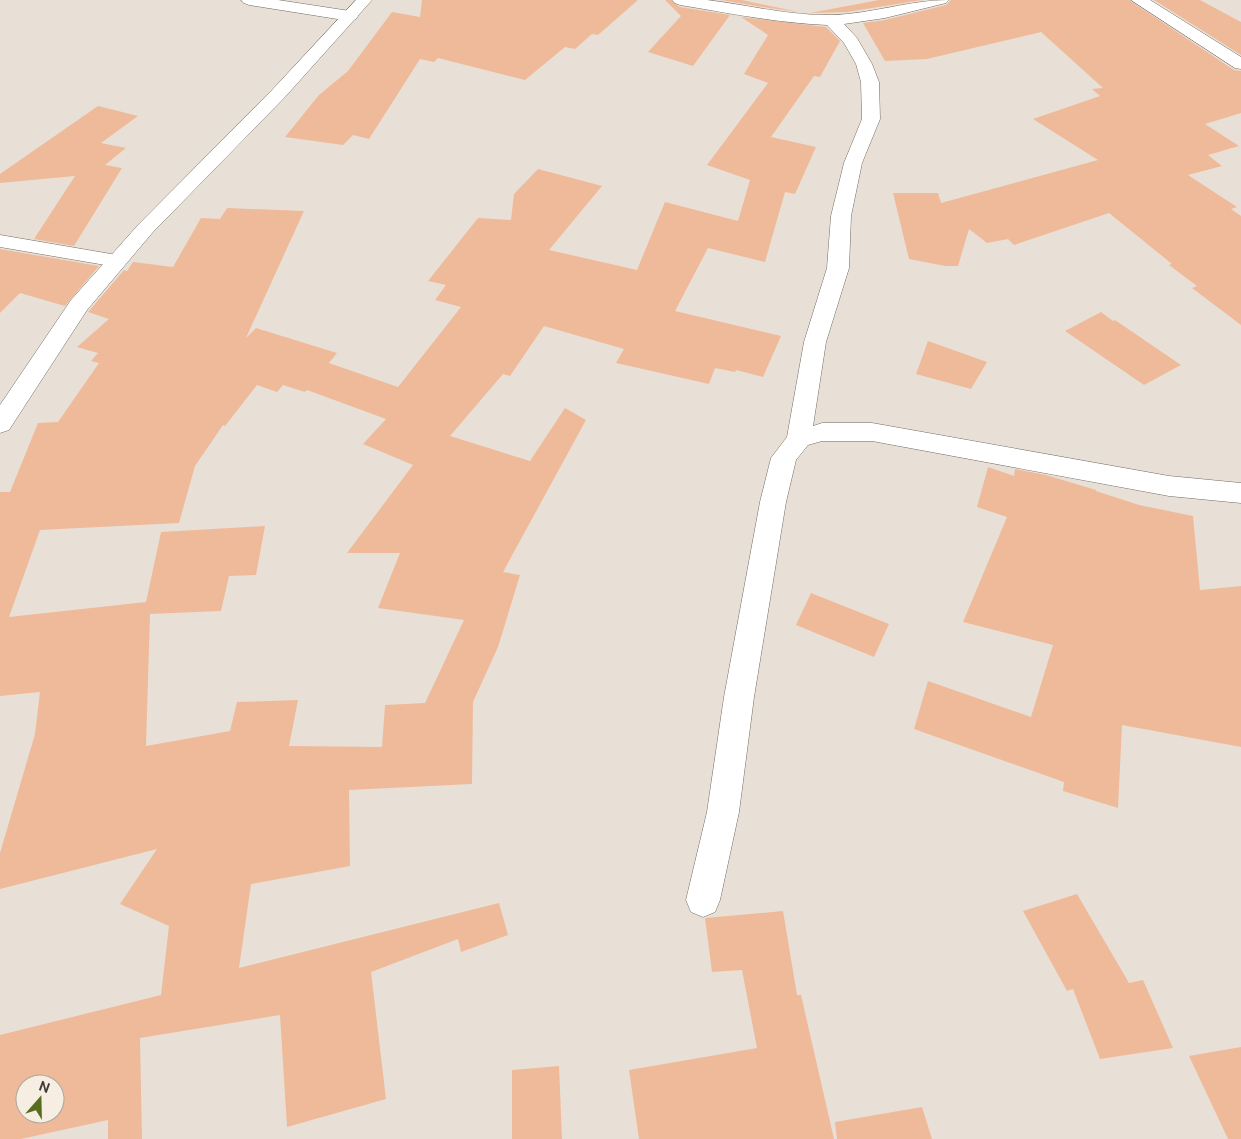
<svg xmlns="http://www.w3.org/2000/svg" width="1241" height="1139" viewBox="0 0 1241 1139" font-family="'DM Sans',sans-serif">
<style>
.building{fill:#efba99;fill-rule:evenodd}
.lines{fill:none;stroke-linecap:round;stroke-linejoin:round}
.minor-casing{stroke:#736b62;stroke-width:1}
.tertiary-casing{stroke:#736b62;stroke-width:1}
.minor{fill:#fff;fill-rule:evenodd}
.tertiary{fill:#fff;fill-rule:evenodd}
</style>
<rect width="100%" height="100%" fill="#e8e0d6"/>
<!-- building -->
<path class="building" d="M422,0H638L598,35L592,34L575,49L565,47L525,80L438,58L434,62L420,59L369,139L353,135L343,145L285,137L319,95L348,71L392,12L420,17Z
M665,0H670L680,7L730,15L693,66L648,52L681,16Z
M721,0H742L799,12L769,8Z
M879,0H922L847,12L810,13Z
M951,0H1129L1234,70L1241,71V113L1205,124L1239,146L1208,155L1222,166L1188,175L1237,207L1231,209L1241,216V325L1192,288L1197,286L1169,265L1172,264L1109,213L1014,245L1008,239L987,243L969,229L958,266H945L909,259L893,193H938L941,203L1098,160L1033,119L1100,96L1092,89L1103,88L1041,32L927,59L885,61L863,23L885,20L946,5Z
M1154,0H1200L1241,22V55Z
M741,17L826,27L840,41L820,77L814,76L771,137L816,147L795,194L785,192L765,262L708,248L675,311L781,336L763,377L736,370L735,372L715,368L709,384L616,363L624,349L544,326L510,376L503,374L450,436L530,461L565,408L586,420L503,572L520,575L498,647L473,702L472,784L349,790L350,866L251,884L239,968L499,903L508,935L461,952L458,939L371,972L386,1099L287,1127L280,1015L140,1038L142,1139H108V1120L21,1139H0V1035L161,995L169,926L120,904L157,849L0,889V853L35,734L40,692L0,696V492H10L38,423L58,422L99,363L91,361L98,353L77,347L109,319L88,312L89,311L124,270L127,271L133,262L173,267L201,218L220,219L227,208L304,211L246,338L256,328L337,353L329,363L398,387L461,307L435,300L446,285L428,281L478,218L511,220L514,194L538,169L602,186L549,250L637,270L665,202L738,221L750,180L707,165L768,83L744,74L768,35ZM257,385L277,392L283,385L305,392L307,390L386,419L363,444L413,465L347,553H400L378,608L464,620L425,703L385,705L382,747L289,746L298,700L237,702L230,731L146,746L150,614L221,611L229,576L256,575L265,526L161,532L146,602L9,617L40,530L179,523L195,466L223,425L225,426ZM25,1084H55V1114H25Z
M98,106L138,116L101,143L126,148L105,165L122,168L74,246L34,239L75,176L0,183V174Z
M0,249L99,266L65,306L20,293L0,313Z
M1101,312L1113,321L1115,320L1181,365L1144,385L1065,331Z
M928,341L987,362L971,389L916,374Z
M988,467L1014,476L1015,469L1046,475L1096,490V491L1139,505L1193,516L1200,590L1241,586V747L1122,725L1118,808L1063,791L1064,782L914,729L928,681L1031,717L1053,645L963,622L1007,517L977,507Z
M811,593L889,624L874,657L796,625Z
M1077,894L1129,983L1143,980L1173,1048L1100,1059L1073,989L1067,991L1023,911Z
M783,911L797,995H801L834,1139H639L629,1070L757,1048L742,970L712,972L705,918Z
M1241,1047V1139H1228L1189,1056Z
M559,1066L562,1139H512V1070Z
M922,1107L932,1139H837L835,1122Z"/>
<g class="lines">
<!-- minor casing -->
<g class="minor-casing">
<path id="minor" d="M241,0H278L350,11L356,13L358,16L356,19L350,21L249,5L244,3Z
M672,0C684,0 696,0 707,0C749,5 789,16 832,15C872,14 909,0 949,0L946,3L885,18L844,24L857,38L872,64L879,82L880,119L862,163L851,216L849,268L826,342L813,426L822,423H872L1169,476L1241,483V503L1169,496L872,441H822L808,445L796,460L786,502L754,697L739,812L720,900L715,912L703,917L691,912L686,900L707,812L724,697L760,502L771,458L787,437L804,342L827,268L831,216L844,163L862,119L861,82L856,64L844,43L827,25C777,23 729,13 680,5L675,3Z
M1131,0H1150L1241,57V69L1235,68Z
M0,235L117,255L124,257L127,261L124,265L117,267L0,247Z"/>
</g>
<!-- tertiary casing -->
<g class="tertiary-casing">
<path id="tertiary" d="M356,0H372L285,97L153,232L87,310L9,430L0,433V405L71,300L139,224L273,89Z"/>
</g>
<!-- minor -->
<use href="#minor" class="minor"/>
<!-- tertiary -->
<use href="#tertiary" class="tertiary"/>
</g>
<!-- north arrow -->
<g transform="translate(40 1099) rotate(20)"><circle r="24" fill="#f6ede3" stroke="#aca69e"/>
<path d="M0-4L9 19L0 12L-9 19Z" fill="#566d1d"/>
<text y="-8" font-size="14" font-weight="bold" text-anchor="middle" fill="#3e3b37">N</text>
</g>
</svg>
